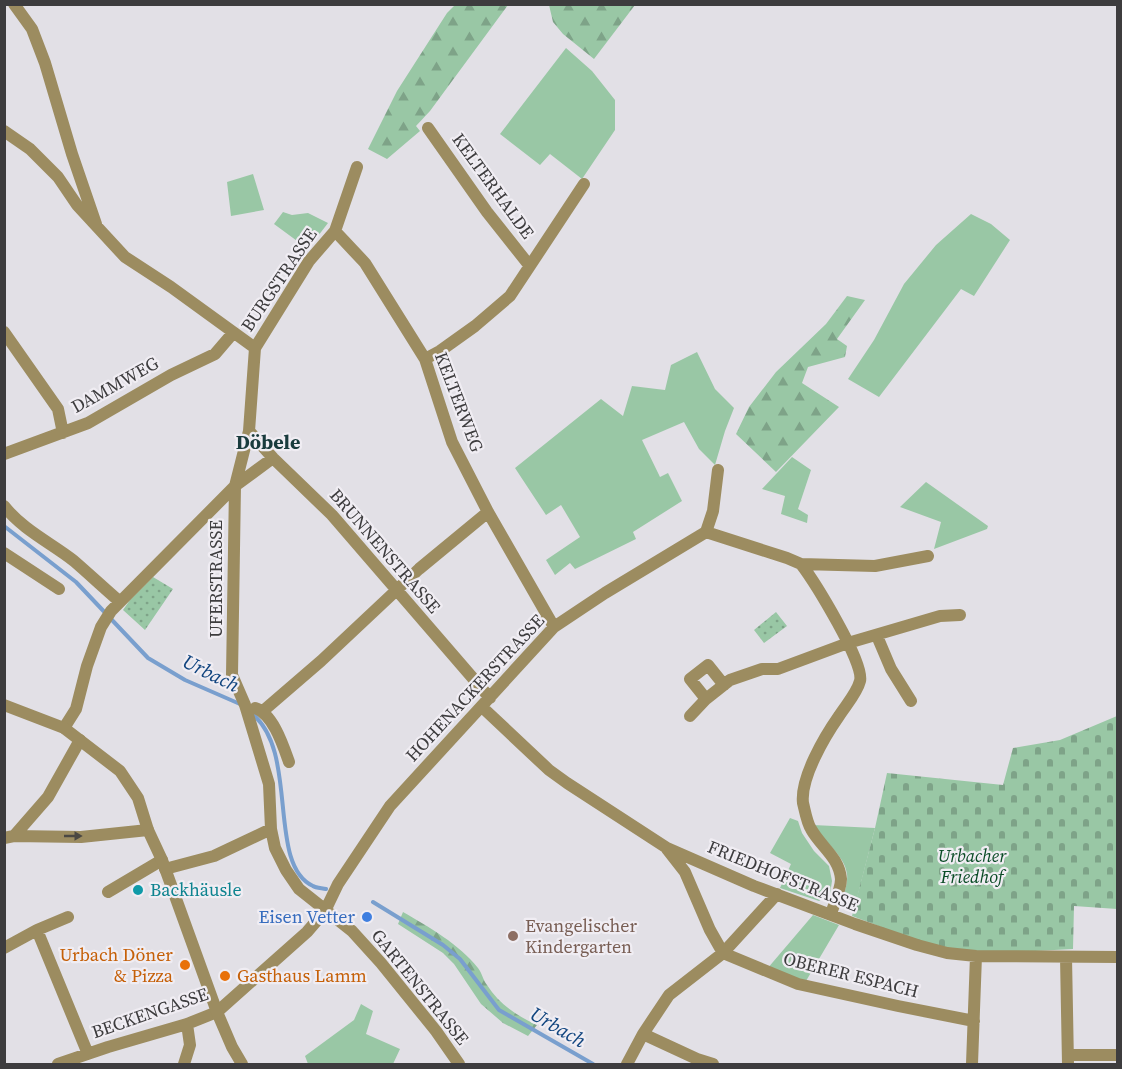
<svg xmlns="http://www.w3.org/2000/svg" width="1122" height="1069" viewBox="0 0 1122 1069" font-family="'Source Serif 4',serif">
<style>
.green{fill:#99c7a5}
.forest{fill:url(#forest-firs)}
.cemetery{fill:url(#cemetery-stones)}
.park{fill:url(#park-dots)}
.lines{fill:none;stroke-linecap:round;stroke-linejoin:round}
.stream{stroke:#799fce;stroke-width:4}
.minor{stroke:#9c8c60;stroke-width:12}
.tertiary{stroke:#9c8c60;stroke-width:12}
.oneway{fill:#4b4843}
.culture-dot{fill:#0f9aa8;stroke:#f0edf3;stroke-width:2}
.shop-dot{fill:#3f7fe0;stroke:#f0edf3;stroke-width:2}
.education-dot{fill:#8d6e63;stroke:#f0edf3;stroke-width:2}
.food-dot{fill:#e8710a;stroke:#f0edf3;stroke-width:2}
.labels{text-anchor:middle;stroke-width:4.5;stroke-linejoin:round;paint-order:stroke}
.street-label{font-size:18px;fill:#3d3c3e;stroke:#f0edf3}
.park-label{font-size:18px;font-style:italic;fill:#094b25;stroke:#f0edf3}
.culture-label{font-size:18px;fill:#0d838f;stroke:#f0edf3;text-anchor:start}
.shop-label{font-size:18px;fill:#366cbe;stroke:#f0edf3;text-anchor:end}
.education-label{font-size:18px;fill:#785e54;stroke:#f0edf3;text-anchor:start}
.food-label{font-size:18px;fill:#c56008;stroke:#f0edf3;text-anchor:end}
.neighbourhood-label{font-size:20px;font-weight:bold;fill:#193b3d;stroke:#f0edf3}
.water-label{font-size:20px;font-style:italic;fill:#11457f;stroke:#f0edf3}
</style>
<defs>
<pattern id="forest-firs" width="22" height="20" patternUnits="userSpaceOnUse" patternTransform="scale(1.5)"><rect width="22" height="20" fill="#99c7a5"/><path d="M5 1l3.5 6h-7zM16 11l3.5 6h-7z" fill="#7ea388"/></pattern>
<pattern id="cemetery-stones" width="16" height="16" patternUnits="userSpaceOnUse" patternTransform="scale(1.5)"><rect width="16" height="16" fill="#99c7a5"/><path d="M2 7V4a2 2 0 0 1 4 0v3zM10 15v-3a2 2 0 0 1 4 0v3z" fill="#7ea388"/></pattern>
<pattern id="park-dots" width="8" height="8" patternUnits="userSpaceOnUse" patternTransform="scale(1.5)"><rect width="8" height="8" fill="#99c7a5"/><path d="M2 2h.1M6 6h.1" fill="none" stroke="#7ea388" stroke-width="1.8" stroke-linecap="round"/></pattern>
</defs>
<rect width="100%" height="100%" fill="#e2e0e6"/>
<!-- green -->
<path class="green" d="M566,48L592,71L615,100V130L582,179L550,154L540,165L500,134Z
M253,174L264,210L231,216L227,182Z
M283,212L292,215L308,213L328,223L308,249L274,224Z
M971,214L991,224L1010,240L974,296L961,289L879,397L848,379L874,340L904,284L936,245Z
M697,352L715,389L734,408L725,431L715,465L699,449L684,422L642,440L660,477L668,473L682,501L633,532L636,539L575,569L570,563L555,575L546,560L580,537L561,505L546,515L515,468L601,399L623,416L632,386L665,390L671,365Z
M792,457L811,470L798,509L808,515L807,523L781,514L785,496L762,489Z
M926,482L988,526L987,529L934,549L941,522L900,507Z
M790,818L798,821L802,833L814,851L829,866L832,881L830,894L819,901L780,888L791,864L770,853Z
M813,825L875,828L856,902L843,898C845,891 848,881 847,874C845,856 823,840 813,825Z
M813,915L839,925L806,981L767,969Z
M361,1004L373,1011L366,1034L400,1049L393,1064H308L305,1056L354,1020Z"/>
<!-- forest -->
<path class="forest" d="M455,5H508L430,111L416,126L420,131L387,159L368,149L397,91L447,13Z
M549,5V4L635,5L594,59L563,34L553,22Z
M847,296L865,300L837,339L847,346L845,357L808,367L802,383L839,407L776,472L736,434L749,407L776,372L826,324Z
M403,912C429,927 459,944 478,968C482,973 483,980 487,985C499,1004 517,1016 537,1025L528,1036L503,1023L481,1004L454,964L443,953L398,924Z"/>
<!-- cemetery -->
<path class="cemetery" d="M1117,716V909L1074,906L1073,949C1037,951 999,954 962,950C924,946 888,929 852,916L875,828L887,773L1003,785L1013,748L1060,740Z"/>
<!-- park -->
<path class="park" d="M153,577L173,589L145,630L123,610L130,600Z
M776,612L787,626L764,643L754,630Z"/>
<g class="lines">
<!-- stream -->
<path class="stream" d="M4,526L76,582L148,658L185,680L240,704
M251,713C300,750 266,865 313,886C316,888 322,888 326,889
M373,902L443,945L460,959L499,1010L593,1064"/>
<!-- minor -->
<path class="minor" d="M14,4L32,29L45,63L72,154L96,224
M428,128L487,212L529,265
M4,131L30,149L58,177L77,205L125,257L171,287L255,348
M335,231L365,263L425,359L452,442L488,512L554,627
M4,332L58,409L63,433
M425,359L440,351L475,326L510,296L584,184
M249,431L273,458L332,515L490,698
M4,454L88,423L171,375L215,354L233,333
M273,458L235,486L232,675L245,705L269,784L271,829L275,848L286,870L299,889L352,931L381,963L436,1031L459,1064
M4,506C23,530 51,543 74,561C89,574 104,588 119,601
M706,532L787,558L801,564L875,566L928,556
M4,553L59,589
M801,564C814,581 865,663 860,681C857,693 846,705 839,716C825,736 800,778 803,803C805,811 807,823 811,829C821,847 839,857 841,879C841,889 834,904 831,914
M877,636L891,669L911,701
M706,699L730,680L762,669H778L848,643L940,616L960,615
M482,707L549,770L567,783L667,848L754,886L855,924L917,945L947,953L976,956L1118,957
M255,708C273,714 283,745 289,762
M263,711L321,661L419,569L488,512
M690,716L706,699L690,679L708,665L724,685
M64,728L76,709L87,666L101,627L111,611L235,486L249,431L255,348L309,261L335,231L357,167
M14,836L48,797L80,740
M4,838L14,836L81,837L148,830
M667,849L685,872L710,930L723,953L798,984L898,1006L974,1021
M165,869L214,856L271,829
M108,892L162,860
M37,930L88,1054
M4,948L37,930L68,917
M1066,957L1068,1064
M643,1034L697,1059L713,1064
M1068,1055H1117
M58,1064L108,1047L187,1024L217,1012L307,932L325,911L338,884L390,806L554,627L605,593L706,532L713,511L718,470
M184,1064L190,1045L187,1024
M627,1064L643,1034L669,995L723,953L777,894
M972,1064L976,956"/>
<!-- tertiary -->
<path class="tertiary" d="M4,705L64,728L120,771L138,798L148,830L162,860L217,1012L232,1047L242,1064"/>
</g>
<!-- one-way arrows -->
<defs><path id="oneway-solid" d="M-6-.8H1V-3.2L6.5 0L1 3.2V.8H-6Z" transform="scale(1.5)"/></defs>
<use class="oneway" href="#oneway-solid" transform="translate(73 836)"/>
<!-- markers -->
<circle class="culture-dot" cx="138" cy="890" r="6"/>
<circle class="shop-dot" cx="367" cy="917" r="6"/>
<circle class="education-dot" cx="513" cy="936" r="6"/>
<g class="food-dot">
<circle cx="185" cy="965" r="6"/>
<circle cx="225" cy="976" r="6"/>
</g>
<g class="labels">
<!-- street labels -->
<g class="street-label">
<text transform="translate(493 186) rotate(54)" y="6">KELTERHALDE</text>
<text transform="translate(279 280) rotate(-56)" y="6">BURGSTRASSE</text>
<text transform="translate(115 385) rotate(-29)" y="6">DAMMWEG</text>
<text transform="translate(459 402) rotate(69)" y="6">KELTERWEG</text>
<text transform="translate(385 551) rotate(49)" y="6">BRUNNENSTRASSE</text>
<text transform="translate(216 579) rotate(-90)" y="6">UFERSTRASSE</text>
<text transform="translate(475 688) rotate(-47)" y="6">HOHENACKERSTRASSE</text>
<text transform="translate(783 876) rotate(22)" y="6">FRIEDHOFSTRASSE</text>
<text transform="translate(851 975) rotate(14)" y="6">OBERER ESPACH</text>
<text transform="translate(420 987) rotate(51)" y="6">GARTENSTRASSE</text>
<text transform="translate(150 1013) rotate(-19)" y="6">BECKENGASSE</text>
</g>
<!-- park labels -->
<g class="park-label">
<text x="972" y="862">Urbacher<tspan x="972" dy="21">Friedhof</tspan></text>
</g>
<!-- culture labels -->
<g class="culture-label">
<text x="150" y="896">Backhäusle</text>
</g>
<!-- shop labels -->
<g class="shop-label">
<text x="355" y="923">Eisen Vetter</text>
</g>
<!-- education labels -->
<g class="education-label">
<text x="525" y="932">Evangelischer<tspan x="525" dy="21">Kindergarten</tspan></text>
</g>
<!-- food labels -->
<g class="food-label">
<text x="173" y="961">Urbach Döner<tspan x="173" dy="21">&amp; Pizza</tspan></text>
<text x="237" y="982" text-anchor="start">Gasthaus Lamm</text>
</g>
<!-- neighbourhood labels -->
<g class="neighbourhood-label">
<text x="268" y="449">Döbele</text>
</g>
<!-- water labels -->
<g class="water-label">
<text transform="translate(211 673) rotate(26)" y="7">Urbach</text>
<text transform="translate(558 1027) rotate(30)" y="7">Urbach</text>
</g>
</g>
<!-- border -->
<rect width="1122" height="1069" fill="none" stroke="#3d3c3e" stroke-width="12"/>
</svg>
